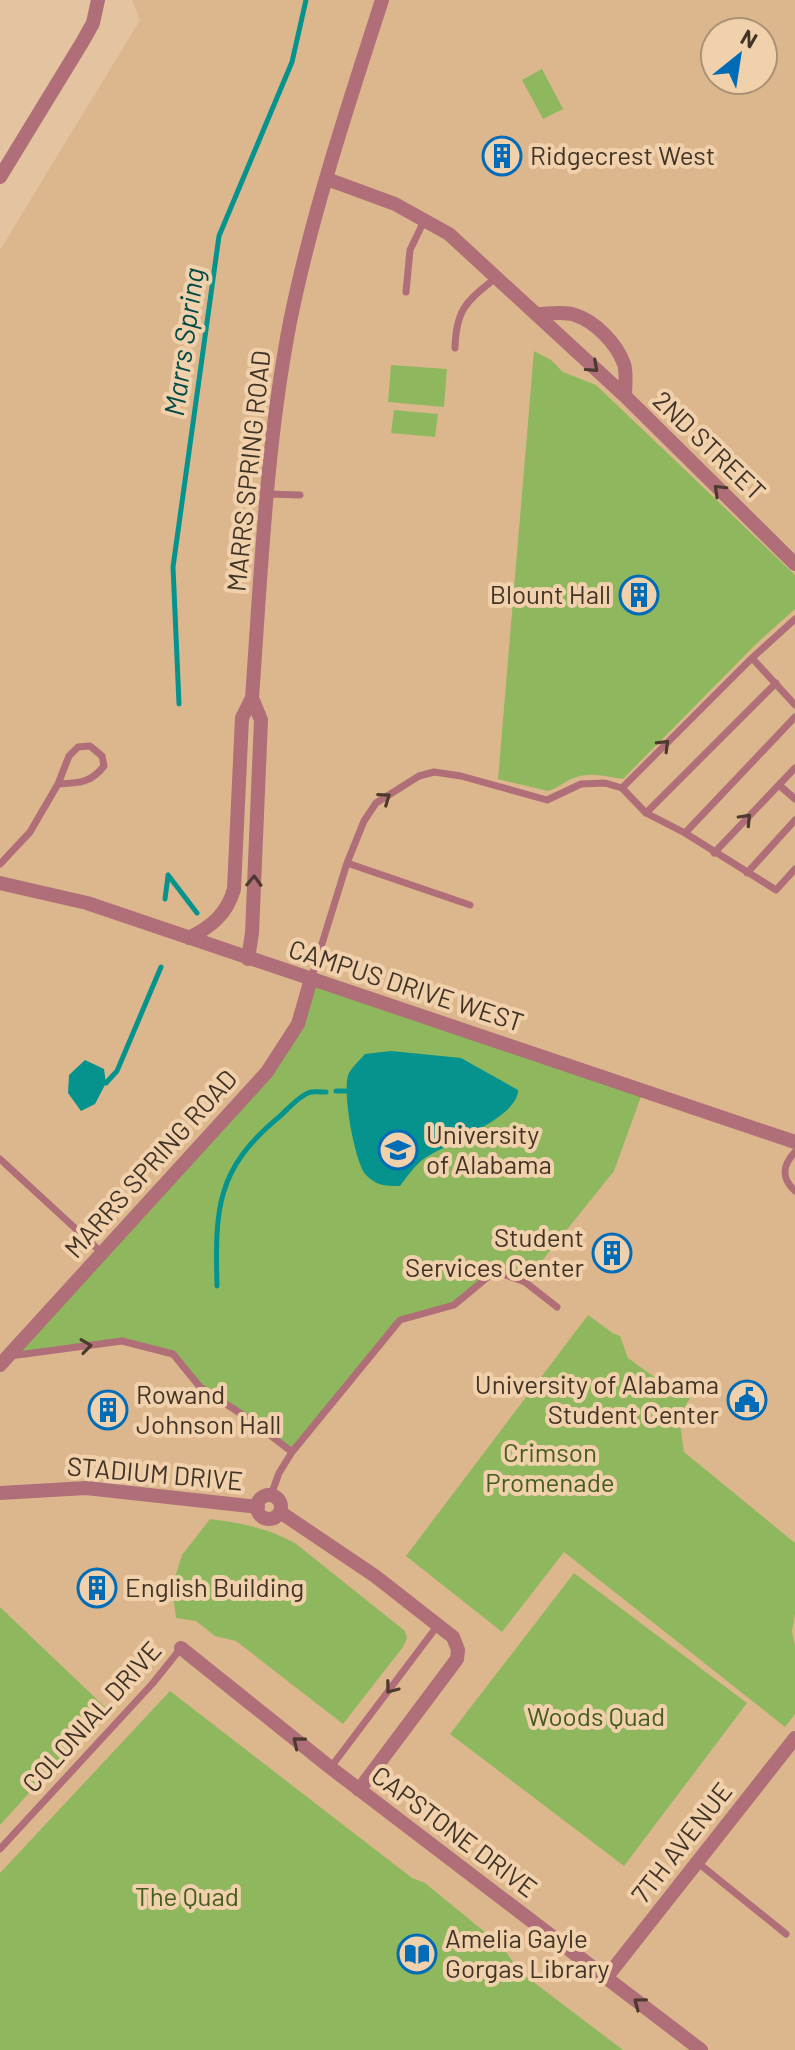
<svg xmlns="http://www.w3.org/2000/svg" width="795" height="2050" viewBox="0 0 795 2050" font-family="Barlow,sans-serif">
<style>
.built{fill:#dcb78e;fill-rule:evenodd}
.green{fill:#8fb85e}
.water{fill:#06938d}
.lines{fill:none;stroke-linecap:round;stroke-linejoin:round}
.stream{stroke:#06938d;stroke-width:5}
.lane{stroke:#af6e78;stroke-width:7}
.street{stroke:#af6e78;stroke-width:14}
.oneway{stroke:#4c3a2e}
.labels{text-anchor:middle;stroke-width:8;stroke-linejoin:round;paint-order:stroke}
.poi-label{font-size:26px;fill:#413426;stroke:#f1d0ac;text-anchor:start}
.street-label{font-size:26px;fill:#413426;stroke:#f1d0ac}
.park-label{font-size:26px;fill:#425d1e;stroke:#f1d0ac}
.water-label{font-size:28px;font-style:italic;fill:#014a46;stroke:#f1d0ac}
</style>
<rect width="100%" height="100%" fill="#e3c3a0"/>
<!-- built -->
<path class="built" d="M132,0H795V2050H0V250L140,20ZM715,32H763V80H715Z"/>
<!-- green -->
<path class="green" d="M542,69L563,109L543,119L522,80Z
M534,351L551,360L563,372L596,385L795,575V609L757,643L623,779C605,776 589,771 571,779C563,783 557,788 548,791L498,779Z
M391,365L447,369L444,407L388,402Z
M394,410L438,414L435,437L391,433Z
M311,979L643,1091L614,1171L525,1282L495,1271L454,1305L400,1320L292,1452L200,1387L173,1354L122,1341L8,1356L278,1056Z
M588,1315L614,1334L620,1336L628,1358L682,1397L692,1395L679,1417L684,1452L795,1543V1614L792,1631L795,1646V1714L785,1727L564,1552L502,1632L406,1556Z
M210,1519C241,1523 268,1528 295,1543L405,1631L407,1638L403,1647L343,1724L236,1641L215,1636L196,1621L176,1618L172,1587L182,1555Z
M574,1573L747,1703L624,1866L450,1734Z
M0,1607L106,1708L0,1825Z
M170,1691L412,1878L425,1883L502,1946L519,1971L623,2050H0V1873Z"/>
<!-- water -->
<path class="water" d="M391,1051L461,1058L518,1090C519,1117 446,1144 425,1158C415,1165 407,1177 400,1186C385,1186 377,1186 366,1175C355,1164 341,1088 349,1073C352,1067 360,1060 365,1054Z
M85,1060L104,1069L106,1083L95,1104L81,1111L68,1093L69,1075Z"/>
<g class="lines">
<!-- stream -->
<path class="stream" d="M179,704L173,567L219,236L292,62L306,0
M168,875L197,913
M165,899L168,876
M106,1083L117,1071L161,967
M336,1091H346
M217,1286C215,1209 216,1169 279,1117C287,1110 298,1097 308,1093C312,1091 321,1092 326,1092"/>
<!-- lane -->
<path class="lane" d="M406,292L410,250L424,221
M455,348C456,308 467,301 497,277
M267,494L300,495
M752,658L795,705
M779,785L795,799
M622,788L646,813L685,833L776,890L795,869
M646,813L776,683
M685,833L795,717
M714,853L795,768
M347,863L470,905
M0,864L30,832L58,784L69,756L78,747L90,746L102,756L104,766C91,783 79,783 58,784
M747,873L795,820
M311,979L347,863L364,821L376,803L419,776L434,772L461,776L547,800L581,784L605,783L622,788L752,658L795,619
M795,1152C782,1166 781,1178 795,1191
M0,1159L102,1253
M10,1356L122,1341L173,1354L200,1387L249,1419L292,1452L279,1473L271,1495
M292,1452L400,1320L454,1305L495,1271L525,1282L557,1307
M331,1767L438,1625
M0,1849L153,1683L181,1648
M697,1862L786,1934"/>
<!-- street -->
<path class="street" d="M0,177L83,41L93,23L98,0
M327,179L395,204L449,234L625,396C625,386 627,373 624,364C617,344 595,321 575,315C564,311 548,314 536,314
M625,396L795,564
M0,883L87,903L795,1142
M189,938C212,926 227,914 234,889L242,718L252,698C261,573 266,446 290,322C312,213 348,106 382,0
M248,959L252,933L261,720L252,698
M0,1365L267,1072L298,1024L311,979
M0,1493L86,1488L258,1507
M257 1507a12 12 0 1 1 24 0a12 12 0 1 1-24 0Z
M280,1512L375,1576L453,1637L458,1650L457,1659L359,1790
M181,1648L331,1768L701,2050
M606,1978L795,1738"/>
</g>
<!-- one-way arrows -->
<defs><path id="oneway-chevron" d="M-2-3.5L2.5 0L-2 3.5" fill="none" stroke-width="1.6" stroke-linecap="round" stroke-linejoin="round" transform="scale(2)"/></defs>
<g class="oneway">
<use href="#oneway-chevron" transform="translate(593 367) rotate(42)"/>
<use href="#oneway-chevron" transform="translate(719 490) rotate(-136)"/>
<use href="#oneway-chevron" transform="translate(664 745) rotate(-45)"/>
<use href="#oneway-chevron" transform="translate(385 798) rotate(-35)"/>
<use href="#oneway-chevron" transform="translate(746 819) rotate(-46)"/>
<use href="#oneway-chevron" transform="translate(254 881) rotate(-88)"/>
<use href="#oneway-chevron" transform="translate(86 1346) rotate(-8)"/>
<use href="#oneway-chevron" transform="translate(391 1688) rotate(127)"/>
<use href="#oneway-chevron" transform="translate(298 1742) rotate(-141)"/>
<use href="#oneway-chevron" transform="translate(639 2003) rotate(-143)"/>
</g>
<!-- icons -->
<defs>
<g id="building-ring" transform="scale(2)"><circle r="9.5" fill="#f1d0ac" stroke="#006cb7" stroke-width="1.5"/><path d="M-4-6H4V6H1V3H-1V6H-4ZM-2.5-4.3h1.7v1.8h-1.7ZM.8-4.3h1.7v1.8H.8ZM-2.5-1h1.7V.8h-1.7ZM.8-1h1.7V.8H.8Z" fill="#006cb7"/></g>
<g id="university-ring" transform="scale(2)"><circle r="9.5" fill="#f1d0ac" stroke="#006cb7" stroke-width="1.5"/><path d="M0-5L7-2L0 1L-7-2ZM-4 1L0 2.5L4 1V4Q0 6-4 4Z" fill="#006cb7"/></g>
<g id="civic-ring" transform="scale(2)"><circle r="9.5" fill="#f1d0ac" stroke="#006cb7" stroke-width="1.5"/><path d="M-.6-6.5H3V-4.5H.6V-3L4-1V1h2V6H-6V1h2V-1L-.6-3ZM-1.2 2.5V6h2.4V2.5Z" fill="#006cb7"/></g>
<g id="library-ring" transform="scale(2)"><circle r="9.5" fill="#f1d0ac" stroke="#006cb7" stroke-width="1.5"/><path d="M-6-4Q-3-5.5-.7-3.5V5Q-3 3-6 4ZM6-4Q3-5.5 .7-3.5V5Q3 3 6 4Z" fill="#006cb7"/></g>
</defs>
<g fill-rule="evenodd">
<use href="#building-ring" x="502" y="156"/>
<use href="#building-ring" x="639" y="595"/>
<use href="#university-ring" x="398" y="1150"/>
<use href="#building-ring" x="612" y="1253"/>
<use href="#civic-ring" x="747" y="1400"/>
<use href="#building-ring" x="108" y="1410"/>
<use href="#building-ring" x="97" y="1588"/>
<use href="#library-ring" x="417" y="1954"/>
</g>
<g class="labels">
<!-- poi labels -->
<g class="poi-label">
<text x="530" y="165">Ridgecrest West</text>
<text x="611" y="604" text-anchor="end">Blount Hall</text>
<text x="426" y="1144">University<tspan x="426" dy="30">of Alabama</tspan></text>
<text x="584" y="1247" text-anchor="end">Student<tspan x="584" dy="30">Services Center</tspan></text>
<text x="719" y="1394" text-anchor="end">University of Alabama<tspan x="719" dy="30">Student Center</tspan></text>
<text x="136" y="1404">Rowand<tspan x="136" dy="30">Johnson Hall</tspan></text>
<text x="125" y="1597">English Building</text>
<text x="445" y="1948">Amelia Gayle<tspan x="445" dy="30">Gorgas Library</tspan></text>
</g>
<!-- street labels -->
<g class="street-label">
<text transform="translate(709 446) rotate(44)" y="9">2ND STREET</text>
<text transform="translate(249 471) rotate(-84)" y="9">MARRS SPRING ROAD</text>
<text transform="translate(406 986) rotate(18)" y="9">CAMPUS DRIVE WEST</text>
<text transform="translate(151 1164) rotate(-48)" y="9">MARRS SPRING ROAD</text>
<text transform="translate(155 1474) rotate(5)" y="9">STADIUM DRIVE</text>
<text transform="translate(92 1717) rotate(-48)" y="9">COLONIAL DRIVE</text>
<text transform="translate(454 1832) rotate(37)" y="9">CAPSTONE DRIVE</text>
<text transform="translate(682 1843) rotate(-52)" y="9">7TH AVENUE</text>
</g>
<!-- park labels -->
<g class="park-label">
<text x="550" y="1462">Crimson<tspan x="550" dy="30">Promenade</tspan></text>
<text x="596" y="1726">Woods Quad</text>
<text x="187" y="1906">The Quad</text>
</g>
<!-- water labels -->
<g class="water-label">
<text transform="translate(184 342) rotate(-82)" y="10">Marrs Spring</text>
</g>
</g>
<!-- north arrow -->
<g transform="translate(739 56) rotate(30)"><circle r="38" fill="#f1d0ac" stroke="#ab9276" stroke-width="2"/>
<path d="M0-6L14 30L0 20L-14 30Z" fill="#006cb7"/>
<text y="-12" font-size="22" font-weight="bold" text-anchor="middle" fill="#413426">N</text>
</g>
</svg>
